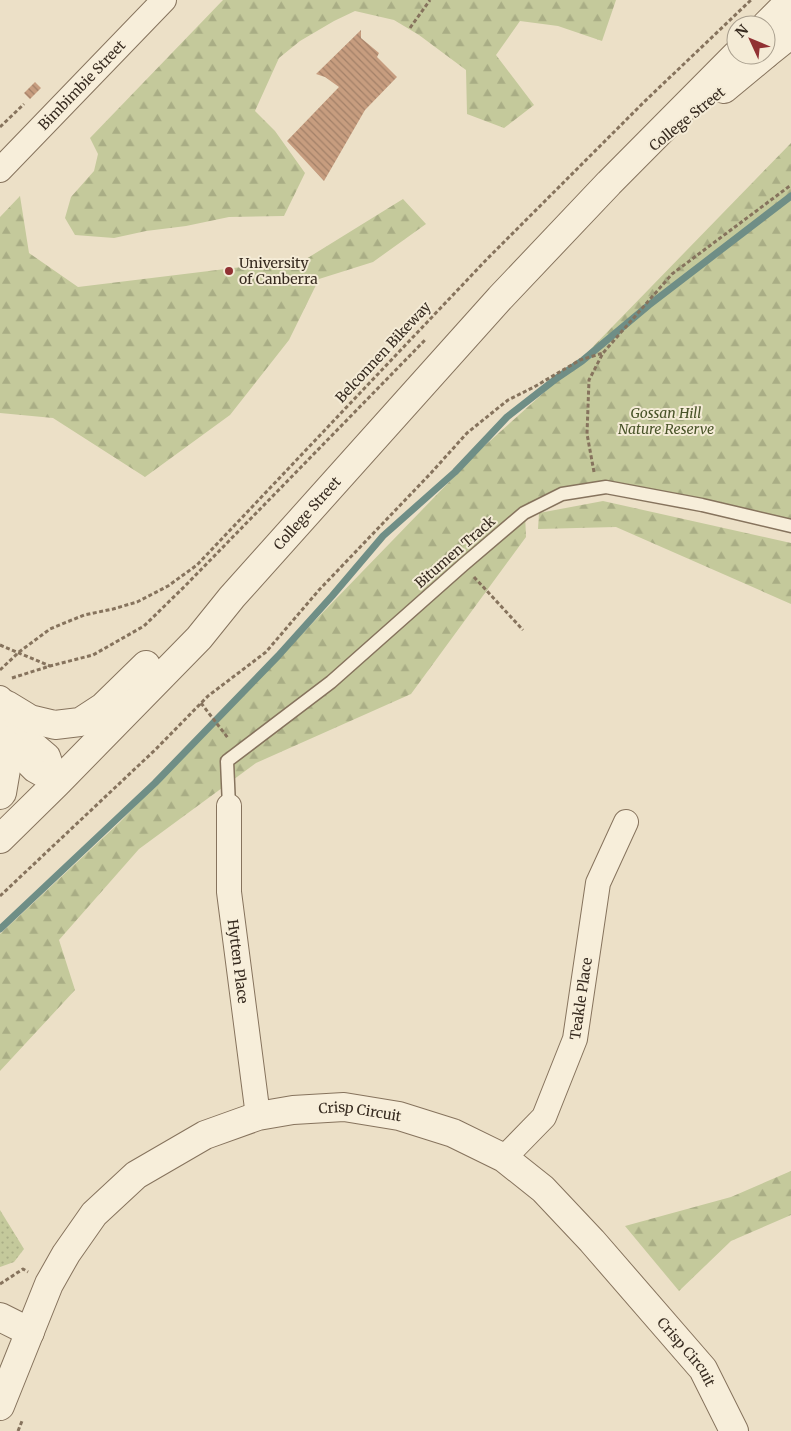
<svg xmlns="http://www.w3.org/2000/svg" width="791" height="1431" viewBox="0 0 791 1431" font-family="Merriweather,serif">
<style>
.grass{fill:url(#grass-dots)}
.forest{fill:url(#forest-firs)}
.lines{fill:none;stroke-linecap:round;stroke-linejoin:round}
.stream{stroke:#6f8e86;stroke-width:7}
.building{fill:url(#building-back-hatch)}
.service-casing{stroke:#86735d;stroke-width:15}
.minor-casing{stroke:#86735d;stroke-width:26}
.tertiary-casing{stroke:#86735d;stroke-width:30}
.path{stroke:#86735d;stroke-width:3;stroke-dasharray:4 2.5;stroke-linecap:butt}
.service{stroke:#f7eeda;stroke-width:12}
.minor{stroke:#f7eeda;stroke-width:24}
.tertiary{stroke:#f7eeda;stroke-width:28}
.poi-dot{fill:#913133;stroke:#f4ebd6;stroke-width:2}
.labels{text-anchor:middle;stroke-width:4;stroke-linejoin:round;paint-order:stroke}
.street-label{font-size:14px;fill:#372b20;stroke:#f4ebd6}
.poi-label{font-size:14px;fill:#372b20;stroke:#f4ebd6;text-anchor:start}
.park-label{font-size:14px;font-style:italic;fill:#485328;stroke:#f4ebd6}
</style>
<defs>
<pattern id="grass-dots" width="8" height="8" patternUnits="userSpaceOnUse" patternTransform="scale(1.25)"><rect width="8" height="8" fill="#c4c99b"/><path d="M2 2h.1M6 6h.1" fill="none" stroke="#a9ad85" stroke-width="1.8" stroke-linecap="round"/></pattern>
<pattern id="forest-firs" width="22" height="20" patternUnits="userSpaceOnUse" patternTransform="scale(1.25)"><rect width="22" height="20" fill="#c4c99b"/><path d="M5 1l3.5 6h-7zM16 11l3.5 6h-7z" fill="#a9ad85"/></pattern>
<pattern id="building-back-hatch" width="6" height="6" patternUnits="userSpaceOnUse" patternTransform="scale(1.25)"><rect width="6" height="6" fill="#c79d7f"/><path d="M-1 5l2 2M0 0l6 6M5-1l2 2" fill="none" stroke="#a28068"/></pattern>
</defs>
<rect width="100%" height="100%" fill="#ece0c7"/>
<!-- grass -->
<path class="grass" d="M0,1210L24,1249L14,1262L0,1267Z"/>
<!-- forest -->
<path class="forest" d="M223,0H616L602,41L558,26L520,21L496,55L534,105L504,128L467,114L466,70L419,35L394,20L355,11L334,21L300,41L279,58L255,111L275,131L305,173L284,216L229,217L186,226L146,231L114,238L75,235L65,218L71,197L94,171L98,154L90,138Z
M791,143V526L606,487L562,494L525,513L526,537L411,694L256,763L139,849L59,940L75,990L0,1071V934L119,823L481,449L580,360Z
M20,196L29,253L78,287L306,259L403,199L426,224L373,262L319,279L289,340L230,415L145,477L53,418L0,413V217Z
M603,501L791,543V604L616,527L538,529L539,513Z
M791,1171V1215L731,1241L679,1291L625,1226L731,1197Z"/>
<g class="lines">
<!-- stream -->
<path class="stream" d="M0,929L155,783L278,656L332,596L383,536L455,472L507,417L557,378L582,361L649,305L791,196"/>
</g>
<!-- building -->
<path class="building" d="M361,30V38L379,53L377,57L397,77L365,110L324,181L287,141L339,87L325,77L316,74Z
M35,82L41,88L30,99L24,93Z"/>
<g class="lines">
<!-- service casing -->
<g class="service-casing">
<path id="service" d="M229,806L227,761L331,682L463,565L524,513L562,494L606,487L702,505L791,526"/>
</g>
<!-- minor casing -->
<g class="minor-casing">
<g id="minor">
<path id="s1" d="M0,170L164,0"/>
<path d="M0,698L7,705L8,722L48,756L57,783"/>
<path d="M0,736L34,770L57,783"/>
<path id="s2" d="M229,806V892L258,1116"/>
<path id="s3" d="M504,1158L544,1117L575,1039L598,883L626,822"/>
</g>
</g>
<!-- tertiary casing -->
<g class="tertiary-casing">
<g id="tertiary">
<path d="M766,25L791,0"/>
<path d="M766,54L791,34"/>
<path d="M724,89L765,55"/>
<path d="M7,705L30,719L55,725L80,722L103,707L146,665"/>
<path d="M0,795L2,793L10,746"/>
<path id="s4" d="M0,839L57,783L199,638L232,597L500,298L609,183L736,55"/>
<path d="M0,1317L30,1332"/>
<path id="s5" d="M0,1406L49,1284L66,1254L94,1214L136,1175L205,1135L258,1116L293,1110L344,1107L399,1116L453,1133L504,1158L543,1189L592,1241L703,1369L734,1431"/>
</g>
</g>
<!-- path -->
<path class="path" d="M410,28L430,0
M0,127L24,104
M594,472L587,434L589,380L603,353L672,274L791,185
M474,577L523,630
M0,645L50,666
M0,670L19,652L50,629L84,615L113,609L137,602L168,586L197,565L487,259L644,102L751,0
M12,678L50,666L93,655L144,626L185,586L425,340
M201,703L228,738
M0,896L156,749L208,696L266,652L319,590L431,473L467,433L508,400L534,387L580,360L603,353
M0,1284L23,1269L28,1272
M18,1431L22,1421"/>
<!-- service -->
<use href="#service" class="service"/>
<!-- minor -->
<use href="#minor" class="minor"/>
<!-- tertiary -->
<use href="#tertiary" class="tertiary"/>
</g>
<!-- markers -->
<circle class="poi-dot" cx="229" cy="271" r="5"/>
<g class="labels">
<!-- street labels -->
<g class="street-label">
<text dy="5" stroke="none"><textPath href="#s1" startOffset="118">Bimbimbie Street</textPath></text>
<text transform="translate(687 119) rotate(-39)" y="5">College Street</text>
<text transform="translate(383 352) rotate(-47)" y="5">Belconnen Bikeway</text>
<text dy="5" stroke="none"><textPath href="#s4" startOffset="448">College Street</textPath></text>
<text transform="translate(455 552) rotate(-41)" y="5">Bitumen Track</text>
<text dy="5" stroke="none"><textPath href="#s2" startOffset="156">Hytten Place</textPath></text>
<text dy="5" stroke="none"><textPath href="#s3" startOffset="182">Teakle Place</textPath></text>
<text dy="5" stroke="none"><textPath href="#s5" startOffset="511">Crisp Circuit</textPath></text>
<text dy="5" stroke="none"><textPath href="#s5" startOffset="931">Crisp Circuit</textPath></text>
</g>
<!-- poi labels -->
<g class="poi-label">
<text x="239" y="268">University<tspan x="239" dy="16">of Canberra</tspan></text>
</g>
<!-- park labels -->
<g class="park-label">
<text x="666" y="418">Gossan Hill<tspan x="666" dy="16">Nature Reserve</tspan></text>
</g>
</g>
<!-- north arrow -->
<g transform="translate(751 40) rotate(314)"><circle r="24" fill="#f4ebd6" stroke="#a89e8d"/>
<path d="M0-4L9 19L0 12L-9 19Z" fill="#913133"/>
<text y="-8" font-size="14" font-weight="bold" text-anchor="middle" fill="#372b20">N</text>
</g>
</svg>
